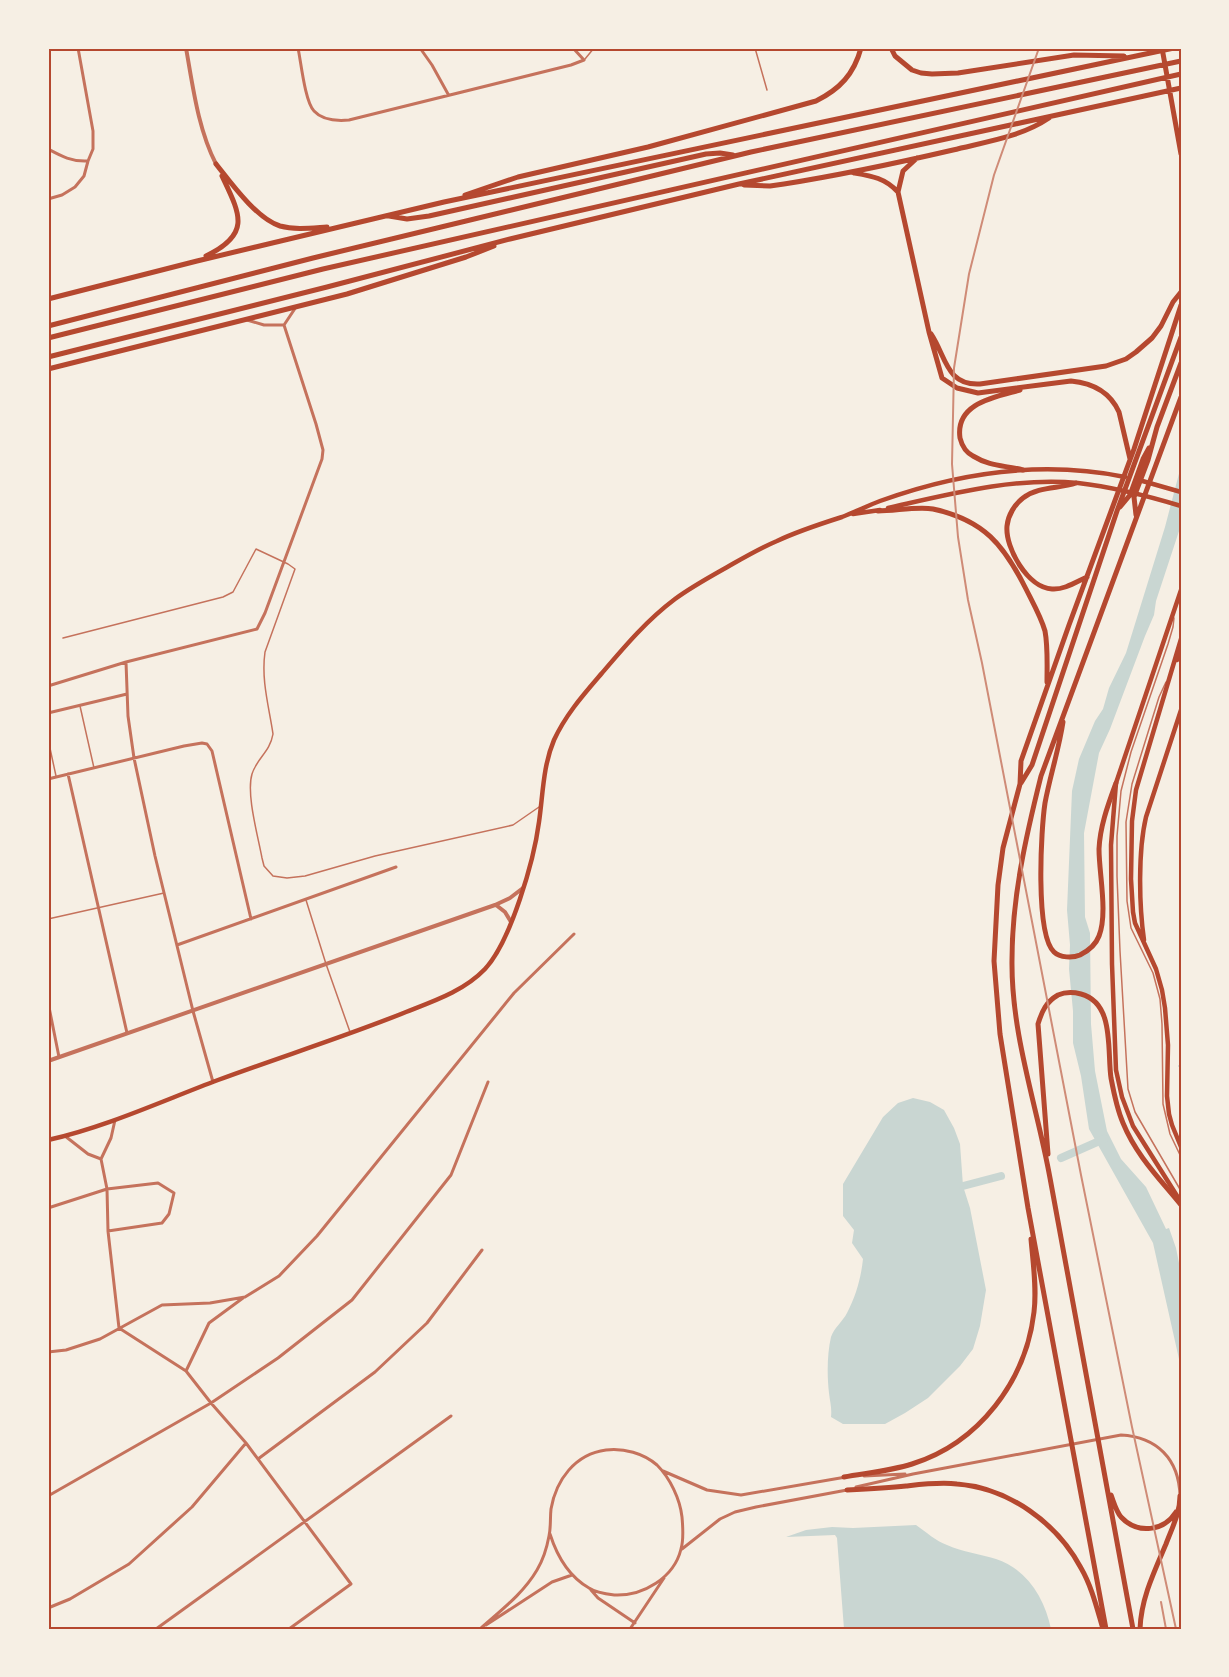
<svg xmlns="http://www.w3.org/2000/svg" width="1229" height="1677" viewBox="0 0 1229 1677" font-family="Ubuntu,sans-serif">
<style>
.water{fill:#c9d6d2}
.lines{fill:none;stroke-linecap:round;stroke-linejoin:round}
.stream{stroke:#c9d6d2;stroke-width:2}
.canal{stroke:#c9d6d2;stroke-width:8}
.service{stroke:#c5725c;stroke-width:1.5}
.minor{stroke:#c5725c;stroke-width:3}
.tertiary{stroke:#c5725c;stroke-width:4}
.secondary{stroke:#b5482f;stroke-width:4.5}
.motorway{stroke:#b5482f;stroke-width:5}
.rail{stroke:#cf8b77;stroke-width:2}
.neatline{fill:none;stroke:#b5482f;stroke-width:2}
</style>
<rect width="100%" height="100%" fill="#f6efe4"/>
<!-- water -->
<path class="water" d="M1181,466V525L1156,601L1154,615L1145,636L1110,729L1099,753L1084,833L1085,917L1090,933L1091,1024L1095,1071L1107,1131L1121,1159L1146,1187L1166,1229L1169,1228L1176,1248L1181,1273V1368L1153,1243L1089,1129L1081,1076L1073,1043V1011L1069,969L1070,945L1067,910L1072,791L1079,759L1095,721L1103,709L1109,688L1126,653L1165,527Z
M913,1098L930,1102L944,1110L954,1128L960,1144L963,1186L970,1208L986,1290L980,1326L973,1349L960,1366L928,1398L905,1413L885,1424H843L831,1417C832,1408 830,1402 829,1393C827,1376 827,1354 831,1337C834,1328 843,1321 847,1313C856,1296 861,1278 863,1259L852,1243L854,1230L843,1216V1184L883,1117L898,1103Z
M916,1525C926,1532 936,1541 947,1545C963,1552 980,1554 996,1559C1027,1569 1045,1599 1051,1629H844L837,1538L835,1535L786,1537L806,1530L832,1527L853,1528Z"/>
<g class="lines">
<!-- stream -->
<path class="stream" d="M1179,1066H1181"/>
<!-- canal -->
<path class="canal" d="M1061,1158L1104,1139
M963,1186L1001,1176"/>
<!-- service -->
<path class="service" d="M755,48L767,90
M585,59L594,48
M1174,618L1173,627L1168,644L1131,752L1121,791L1117,836V876L1120,951L1128,1089L1135,1112L1181,1191
M63,638L223,597L233,592L256,549L288,564L295,569L265,652C261,680 269,707 273,734C270,752 257,758 252,774C246,794 258,836 262,858L264,866L273,876L287,878L305,876L375,856L513,825L539,807
M1166,682L1159,697L1132,784L1126,822L1127,901L1131,928L1153,973L1160,999L1162,1024L1163,1104L1170,1134L1181,1157
M80,706L94,768
M48,739L56,776
M306,900L326,964L350,1032
M48,919L164,893"/>
<!-- minor -->
<path class="minor" d="M298,48C301,62 305,102 314,111C323,121 338,121 349,120L571,65L584,60L573,48
M420,48L432,65L448,94
M48,149C61,156 72,162 88,161
M48,199L62,195L75,187L84,176L88,161L93,149V131L78,48
M247,320L264,325H284
M284,325L296,307
M126,662L128,716L134,758L155,856L193,1011L213,1082
M48,686L126,662L257,629L265,613L322,459L323,450L316,424L284,325
M48,713L127,694
M68,774L127,1033
M48,779L184,746L202,743L207,744L212,751L251,919
M177,945L396,867
M48,1002L59,1057
M115,1120L111,1138L101,1159L107,1189L108,1231L119,1328L186,1371L211,1403L246,1443L351,1584L289,1629
M65,1136L88,1154L101,1159
M48,1208L107,1189L158,1183L174,1193L169,1214L162,1223L108,1231
M48,1352L66,1350L100,1339L162,1305L210,1303L245,1297L279,1276L317,1236L514,993L574,934
M186,1371L209,1323L243,1298
M258,1459L375,1372L427,1323L482,1250
M663,1471L707,1490L741,1495L846,1477
M864,1476L905,1474
M856,1487L913,1474L1121,1435C1157,1437 1179,1459 1180,1496
M48,1496L211,1403L278,1358L352,1300L451,1175L488,1082
M682,1549L720,1519L735,1512L756,1507L847,1490
M591,1590L598,1598L635,1623
M48,1608L70,1599L129,1564L192,1507L246,1443
M486,1625L552,1582L572,1575
M156,1629L451,1416
M480,1629C500,1611 523,1594 537,1570C543,1560 547,1547 549,1536C551,1527 550,1518 551,1509C556,1480 575,1454 606,1450C624,1448 643,1453 657,1465C670,1478 680,1499 682,1517C683,1528 684,1539 681,1549C674,1578 643,1596 615,1595C606,1594 596,1593 589,1588C568,1576 557,1556 550,1534
M630,1629L664,1578"/>
<!-- tertiary -->
<path class="tertiary" d="M186,48C193,87 198,129 216,164
M496,905L505,912L511,922
M48,1061L495,905L510,898L523,888"/>
<!-- secondary -->
<path class="secondary" d="M1139,480L1181,492
M888,508C950,494 1014,477 1078,483C1113,487 1148,496 1181,506
M853,514L880,510
M1181,639L1136,790L1132,821L1131,879L1133,912L1135,923L1156,969L1162,990L1165,1008L1168,1045L1167,1096L1169,1114L1172,1125L1181,1147
M1177,660L1181,651
M1144,940C1139,905 1138,851 1146,817L1181,710
M48,1140C106,1127 162,1101 218,1080C280,1057 344,1037 406,1012C434,1001 464,991 485,969C511,941 534,860 539,822C543,794 543,766 554,740C566,714 584,694 602,673C625,646 647,620 675,599C690,588 706,579 722,570C740,560 758,549 777,541C798,531 820,524 842,517C855,512 867,506 880,501C960,472 1041,460 1125,477
M1179,1199L1133,1126L1122,1097L1116,1070L1112,964L1111,845L1116,783L1181,590"/>
<!-- motorway -->
<path class="motorway" d="M891,48L895,56L912,70L921,73L932,74L958,73L1074,55L1124,56
M1162,48L1181,154
M917,158L903,171L898,192L929,332L942,378L957,388L978,393L1071,381C1092,383 1110,392 1119,412L1130,459
M216,164C231,183 257,219 280,226C295,230 311,228 327,227
M854,173C872,176 885,178 898,192
M744,185L770,186L784,184C841,175 897,163 953,150C985,142 1021,137 1049,118
M465,195L518,177L648,147L816,101C840,89 854,74 861,48
M389,216L407,219L429,216L706,154L720,153L733,155
M206,256C252,234 240,214 222,176
M48,299L197,261L444,202L1174,48
M48,326L313,258L751,152L1181,61
M931,334C946,356 946,386 980,384L1106,366L1126,359L1136,352L1152,338L1161,326L1173,302L1181,292
M48,338L323,269L1181,74
M48,357L327,287L510,239L739,184L1181,88
M48,369L347,294L466,257L494,246
M1020,390C995,397 955,403 960,438C962,446 965,452 973,456C991,467 1004,465 1023,470
M1076,483C1059,489 1039,486 1023,498C1015,504 1008,515 1007,526C1005,548 1028,588 1052,589C1064,590 1076,582 1087,577
M1120,507L1130,495L1143,459L1149,448
M878,511C895,511 918,506 933,509C984,520 1004,545 1026,589C1033,603 1041,617 1045,631C1048,647 1047,665 1047,682
M1136,515L1134,497L1148,460L1157,427L1181,363
M1063,722C1059,749 1050,776 1045,803C1041,829 1035,934 1054,952C1060,958 1073,958 1080,955C1088,951 1096,944 1099,936C1108,913 1099,874 1099,849C1100,826 1108,805 1116,783
M1021,783L1032,765L1117,511L1181,337
M1048,1154L1038,1024C1042,1011 1046,1002 1058,995C1065,992 1073,992 1081,994C1115,1003 1107,1051 1111,1078C1114,1094 1117,1109 1123,1123C1136,1155 1159,1178 1181,1205
M844,1477C866,1473 890,1471 912,1464C979,1443 1026,1381 1034,1312C1037,1288 1033,1263 1031,1239
M847,1490C867,1489 887,1488 906,1486C924,1484 940,1482 957,1484C1009,1488 1057,1523 1081,1568C1092,1587 1097,1609 1103,1629
M1111,1495C1114,1503 1116,1511 1121,1517C1138,1535 1164,1531 1176,1512
M1106,1629L1028,1208L1000,1034L994,961L998,885L1003,848L1020,784L1021,761L1069,625L1134,449L1181,305
M1133,1629C1105,1479 1078,1328 1050,1178C1037,1106 1011,1034 1012,960C1012,897 1026,836 1041,776L1181,397
M1140,1629C1141,1599 1154,1572 1166,1544C1172,1528 1180,1513 1180,1496"/>
<!-- rail -->
<path class="rail" d="M1039,48L994,175L969,274L954,368L952,464L958,537L968,600L982,663L1081,1175L1132,1427L1176,1629
M1161,1602L1166,1629"/>
</g>
<!-- border -->
<rect width="1229" height="1677" fill="none" stroke="#f6efe4" stroke-width="99"/>
<rect x="50" y="50" width="1130" height="1578" class="neatline"/>
</svg>
